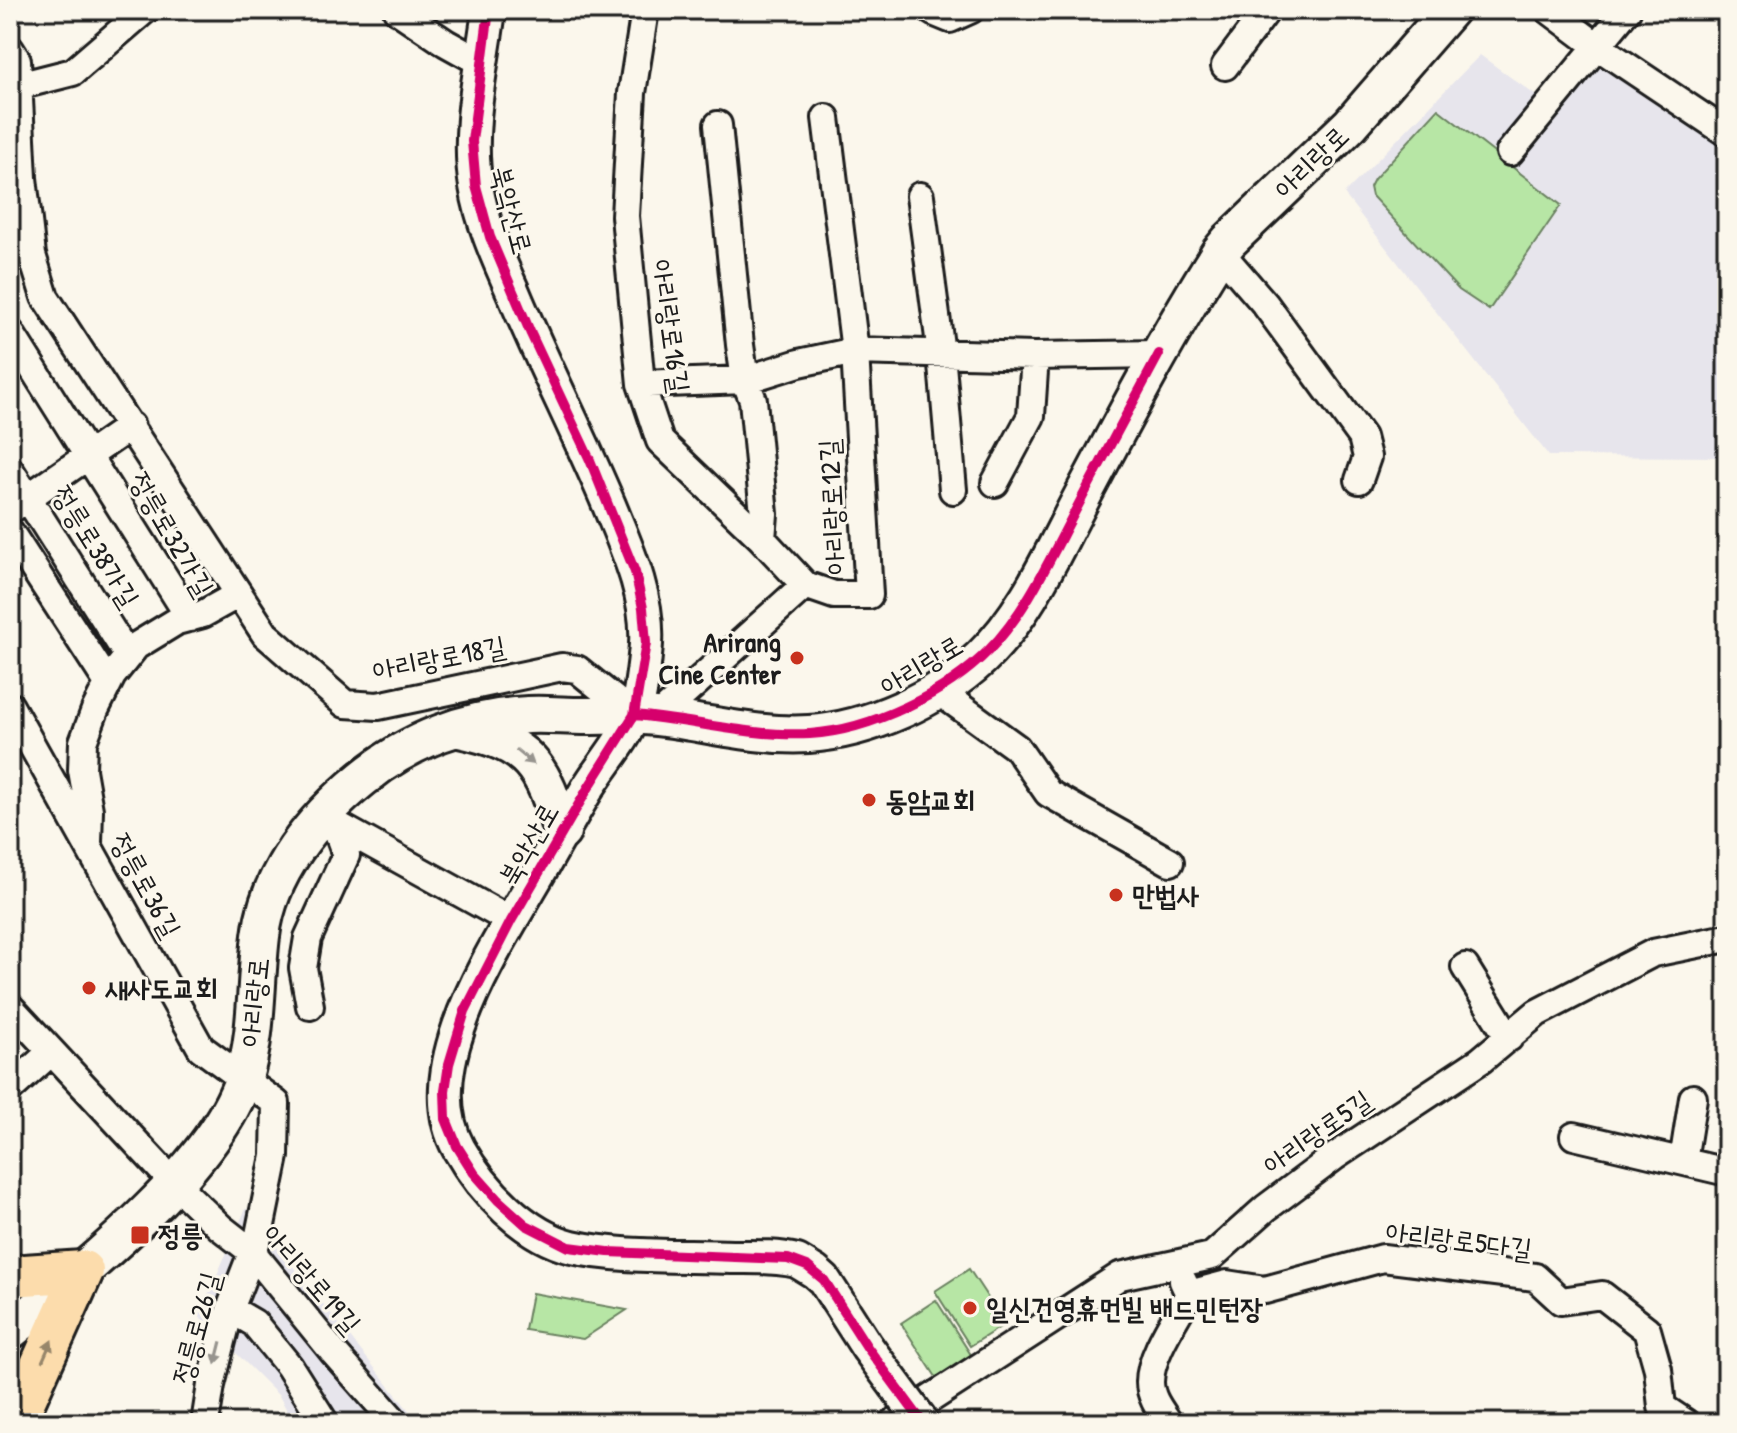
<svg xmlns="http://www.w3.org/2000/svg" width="1737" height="1433" viewBox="0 0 1737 1433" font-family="'Patrick Hand','Poor Story',sans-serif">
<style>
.built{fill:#e7e5ec}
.green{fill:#b7e6a5;stroke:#6a8160;stroke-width:2}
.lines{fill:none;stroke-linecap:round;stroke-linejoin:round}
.minor-casing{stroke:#1c1c1c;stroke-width:32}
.tertiary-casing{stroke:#1c1c1c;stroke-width:38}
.secondary-casing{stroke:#1c1c1c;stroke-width:42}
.primary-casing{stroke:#1c1c1c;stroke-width:46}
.minor{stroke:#fbf7ec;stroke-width:26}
.tertiary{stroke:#fbf7ec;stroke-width:32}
.secondary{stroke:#fbf7ec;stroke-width:36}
.primary{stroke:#fcdcac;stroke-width:40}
.tertiary-bridge-casing{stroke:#1c1c1c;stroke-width:38;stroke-linecap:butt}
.tertiary-bridge{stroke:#fbf7ec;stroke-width:32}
.cycleway-casing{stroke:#fbf7ec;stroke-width:15}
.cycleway{stroke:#d6006c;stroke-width:10}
.oneway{fill:#97948e}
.oneway2{fill:#97866b}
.poi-dot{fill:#c8321e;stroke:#fbf7ec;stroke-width:3}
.labels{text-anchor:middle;stroke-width:6;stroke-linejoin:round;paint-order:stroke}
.street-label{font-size:28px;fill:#1c1c1c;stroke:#fbf7ec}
.poi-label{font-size:28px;font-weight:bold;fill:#1c1c1c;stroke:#fbf7ec;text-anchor:start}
</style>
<rect width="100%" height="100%" fill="#fbf7ec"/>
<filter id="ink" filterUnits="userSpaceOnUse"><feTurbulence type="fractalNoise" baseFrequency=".0125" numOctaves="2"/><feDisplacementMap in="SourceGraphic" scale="16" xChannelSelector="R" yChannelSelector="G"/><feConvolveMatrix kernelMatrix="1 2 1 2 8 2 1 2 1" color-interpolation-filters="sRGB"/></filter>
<g filter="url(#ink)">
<!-- built -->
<path class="built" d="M1480,55L1560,113L1602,61L1727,146V317L1720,327L1727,347V457L1549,456L1344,194Z
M246,1208L419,1423H294L279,1396L199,1316Z"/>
<!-- green -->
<path class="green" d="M1438,109L1561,205L1489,310L1459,290L1372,196L1370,187L1374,179Z
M969,1269L1005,1324L970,1346L935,1291Z
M532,1293L627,1310L583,1339L525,1330Z
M936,1300L973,1358L938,1380L901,1323Z"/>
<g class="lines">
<!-- minor casing -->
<g class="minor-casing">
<path id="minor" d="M397,10L446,43L482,63
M645,10L632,93L625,216L641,384L660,441L762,539L805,585L658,717
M933,10V12L950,19L970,10
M1549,10L1597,46L1727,133
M10,49L17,60L23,178L32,255L45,297L265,634L345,704L378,706L562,667L577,669L634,715
M1225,66L1267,10
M18,86L73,72L145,10
M718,125L740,345L745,380L753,400L764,514L762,539
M1510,152L1627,10
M920,196L941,353L953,490
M1220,252L1265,304L1362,437L1367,457L1359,480
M10,332L190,618
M641,384L745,380L799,363L855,351L1035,356L1159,354
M10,470L128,656
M995,483L1031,416L1035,356
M10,510L131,426
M10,532L108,683
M805,585L834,595H869L855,351L826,118
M937,690L1017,748L1048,793L1170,862
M10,706L201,1048L276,1103L275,1156L259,1235L230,1309L211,1385L205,1423
M321,816L511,921
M88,842L89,810L82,770L83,742L95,710L112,676L136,646L177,621L203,614L239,594
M1465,967L1509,1038
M310,1006L303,968L308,938L346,855L339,836L326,821
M10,1007L174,1183L220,1227L252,1252L334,1353L396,1423
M10,1089L51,1052
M1574,1136L1727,1172
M1683,1161L1693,1098
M1189,1294L1227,1284L1265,1290L1383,1258L1535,1277L1561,1301L1602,1295L1647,1330L1658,1369L1662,1407L1686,1423
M230,1309L254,1323L289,1366L325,1423
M893,1423L1120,1276L1212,1256L1266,1208L1334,1157L1481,1060L1537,1013L1653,953L1727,938
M1169,1423C1161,1411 1150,1398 1150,1382C1150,1355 1176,1318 1189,1294L1183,1281"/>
</g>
<!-- tertiary casing -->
<g class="tertiary-casing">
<path id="tertiary" d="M489,10C482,67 466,129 476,186C482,223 498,258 513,292C543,364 579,434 609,505C627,549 649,596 646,644C645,660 640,702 634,716C624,741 600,767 586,791C567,823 549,856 530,888C491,956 415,1071 459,1149C482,1190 525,1236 572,1247C620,1258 682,1255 732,1257C753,1257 776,1256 797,1261L815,1272L824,1280L867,1347"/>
</g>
<!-- secondary casing -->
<g class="secondary-casing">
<path id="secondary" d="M459,729C531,744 542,766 562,832
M10,1331C82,1272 213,1169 243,1080C258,1034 255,984 261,936C268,873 314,818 362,779C409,740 467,718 528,715C546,714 565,716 583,716C610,716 637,714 664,718C712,724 760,737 809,734C869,730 937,699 981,658C1026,615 1053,552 1082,497C1126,414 1170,331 1220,252L1229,241L1350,125L1450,10"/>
</g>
<!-- primary casing -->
<g class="primary-casing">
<path id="primary" d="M10,1276L83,1271L22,1407L19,1423"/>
</g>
<!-- minor -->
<use href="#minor" class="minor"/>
<!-- tertiary -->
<use href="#tertiary" class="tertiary"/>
<!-- secondary -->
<use href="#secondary" class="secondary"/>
<!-- primary -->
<use href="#primary" class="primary"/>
<!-- tertiary-bridge casing -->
<g class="tertiary-bridge-casing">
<path id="tertiary-bridge" d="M867,1347L923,1423"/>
</g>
<!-- tertiary-bridge -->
<use href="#tertiary-bridge" class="tertiary-bridge"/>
<!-- cycleway casing -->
<g class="cycleway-casing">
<path id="cycleway" d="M489,10L472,141L476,186L490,237L531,334L590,460L635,572L643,608L646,643L634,715L587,790L511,921L465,1011L449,1064L445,1091L446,1119L457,1146L474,1173L498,1200L526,1225L569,1247L608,1252L788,1259L807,1266L824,1280L867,1347L923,1423
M634,715C693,720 751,737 810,734C871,730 947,693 989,650C1024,614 1047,565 1070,521C1099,465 1129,410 1159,354"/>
</g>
<!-- cycleway -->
<use href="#cycleway" class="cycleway"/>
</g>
<!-- one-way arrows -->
<defs><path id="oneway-solid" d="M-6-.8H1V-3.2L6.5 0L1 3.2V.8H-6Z" transform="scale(2)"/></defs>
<g class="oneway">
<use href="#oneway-solid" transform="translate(525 757) rotate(40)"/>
<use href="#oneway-solid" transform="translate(218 1353) rotate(104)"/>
</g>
<use class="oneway2" href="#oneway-solid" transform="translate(47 1351) rotate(-66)"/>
</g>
<!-- markers -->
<g class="poi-dot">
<circle cx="797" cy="658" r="8"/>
<circle cx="869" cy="800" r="8"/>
<circle cx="1116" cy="895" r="8"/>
<circle cx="89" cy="988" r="8"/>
<rect x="130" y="1225" width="20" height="20" rx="4"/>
<circle cx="970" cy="1308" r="8"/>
</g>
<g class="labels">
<!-- street labels -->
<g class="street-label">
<text transform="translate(1311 162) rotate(-44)" y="10">아리랑로</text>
<text transform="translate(512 210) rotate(75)" y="10">북악산로</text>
<text transform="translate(671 326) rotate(82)" y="10">아리랑로16길</text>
<text transform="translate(832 507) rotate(-93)" y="10">아리랑로12길</text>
<text transform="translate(172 534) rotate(60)" y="10">정릉로32가길</text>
<text transform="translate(96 546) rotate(58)" y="10">정릉로38가길</text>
<text transform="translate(439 658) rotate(-11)" y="10">아리랑로18길</text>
<text transform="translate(921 665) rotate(-31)" y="10">아리랑로</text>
<text transform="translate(528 844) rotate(-60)" y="10">북악산로</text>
<text transform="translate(146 885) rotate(61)" y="10">정릉로36길</text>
<text transform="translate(254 1002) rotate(-84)" y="10">아리랑로</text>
<text transform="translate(1317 1132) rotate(-35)" y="10">아리랑로5길</text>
<text transform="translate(1459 1240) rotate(7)" y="10">아리랑로5다길</text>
<text transform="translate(312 1279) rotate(49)" y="10">아리랑로19길</text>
<text transform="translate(196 1328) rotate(-75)" y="10">정릉로26길</text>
</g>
<!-- poi labels -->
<g class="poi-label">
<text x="781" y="652" text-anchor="end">Arirang<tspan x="781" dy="32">Cine Center</tspan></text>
<text x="885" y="810">동암교회</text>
<text x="1132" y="905">만법사</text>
<text x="105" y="998">새사도교회</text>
<text x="158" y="1245">정릉</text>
<text x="986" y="1318">일신건영휴먼빌 배드민턴장</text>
</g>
</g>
<!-- margin -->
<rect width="1737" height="1433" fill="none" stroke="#fbf7ec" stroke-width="40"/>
<rect x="20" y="20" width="1697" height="1393" fill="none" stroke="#1c1c1c" stroke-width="3" filter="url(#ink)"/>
</svg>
